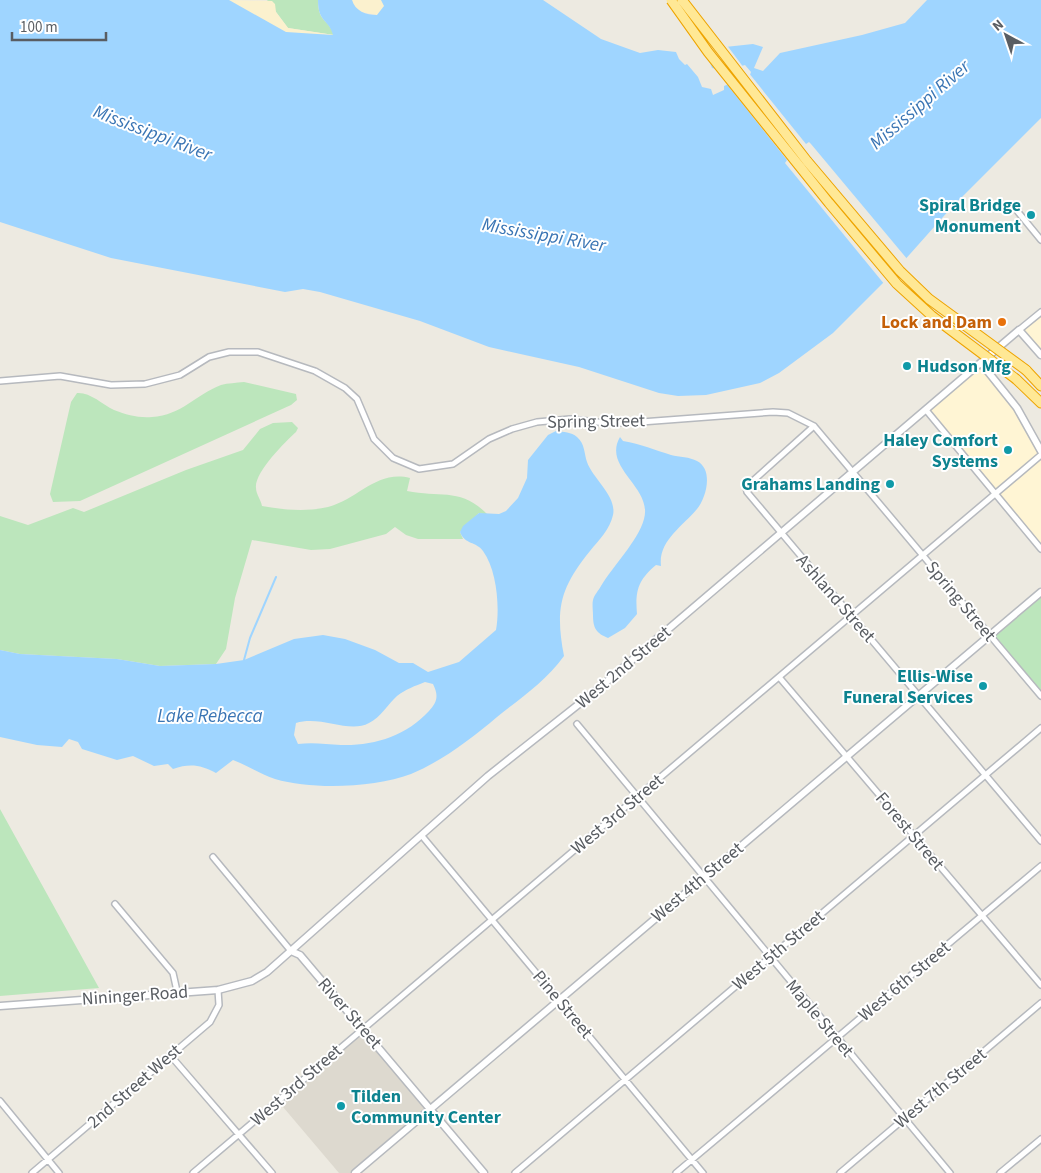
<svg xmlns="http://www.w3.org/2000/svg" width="1041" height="1173" viewBox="0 0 1041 1173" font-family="'Source Sans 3',sans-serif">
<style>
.commercial{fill:#fff5d4}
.education{fill:#ddd9cf}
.green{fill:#bce6bc}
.sand{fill:#fbf1ce}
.water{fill:#9fd5ff;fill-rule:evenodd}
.pier{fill:#edeae1}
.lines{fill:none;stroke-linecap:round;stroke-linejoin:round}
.stream{stroke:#9fd5ff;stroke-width:2}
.minor-casing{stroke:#b6b9be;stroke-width:8}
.tertiary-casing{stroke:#b6b9be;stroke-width:9}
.trunk-casing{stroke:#eea400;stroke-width:11}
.minor{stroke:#fff;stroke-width:5}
.tertiary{stroke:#fff;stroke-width:6}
.trunk{stroke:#ffe895;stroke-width:9}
.trunk-bridge-casing{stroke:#eea400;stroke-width:11;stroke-linecap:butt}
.trunk-bridge{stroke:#ffe895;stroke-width:9}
.culture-dot{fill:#0f9aa8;stroke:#fff;stroke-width:2}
.food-dot{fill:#e8710a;stroke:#fff;stroke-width:2}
.labels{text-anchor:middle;stroke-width:4;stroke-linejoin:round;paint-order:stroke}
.culture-label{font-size:18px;font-weight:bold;fill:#0d838f;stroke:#fff;text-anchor:end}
.food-label{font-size:18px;font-weight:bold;fill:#c56008;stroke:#fff;text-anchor:end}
.street-label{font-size:18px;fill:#595d62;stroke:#fff}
.water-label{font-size:19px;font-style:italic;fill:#3a75b4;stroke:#fff}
</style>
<rect width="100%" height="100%" fill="#edeae1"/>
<!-- commercial -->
<path class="commercial" d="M1041,312V355L1019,330Z
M981,363L1017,408L1041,451V549L926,410Z"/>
<!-- education -->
<path class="education" d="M363,1028L430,1108L355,1173H339L278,1101Z"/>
<!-- green -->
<path class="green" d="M267,0H318C318,23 328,18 334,35L288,28Z
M244,382L296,394L297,400L291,405L80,501L53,502L50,494L71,402L77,393C90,392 102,404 114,410C127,415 138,418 152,417C182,415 195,395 221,385C228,383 236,383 244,382Z
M292,422L298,428L296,432C285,442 254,473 256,488C256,494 261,500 262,506C283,510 307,512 328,507C359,499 376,470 410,478L407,491C441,498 461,487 488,515L479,513L460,532L463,539H418L406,535L395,527L386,534L330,549L311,550L252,540L235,598L226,649L216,664L160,666L117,659L20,654L0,650V516L28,525L73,508L84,512L186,470L243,450L260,429L273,423Z
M1041,592V696L990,635Z
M0,809L99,988L0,996Z"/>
<!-- sand -->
<path class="sand" d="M229,0L272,1L275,4L276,12L288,28L334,35L286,33Z
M352,0H381L385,6L377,15L362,12L355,8Z"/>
<!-- water -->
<path class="water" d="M0,0H229L286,32L333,35C329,19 318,23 318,0H352C355,11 366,15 377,15L384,6L381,0H543L601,39L626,48L640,53L658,50L676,52L679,59L685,65L687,64L698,77L702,87L711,89L713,95L724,90V86L750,75L751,72L745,65L724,71L712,68L709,60L725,47L753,44L763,47L754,68L763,71L780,53L862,35L905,23L927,0H1041V118L951,208L894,272L833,333L779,373L760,383L706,395L678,396L659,393L579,367L489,347L420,321L320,292L303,289L285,292L111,258L0,222Z
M556,431C564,432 571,432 577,437C585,444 584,453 587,462C593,479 617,496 613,515C610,529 599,540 590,551C560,588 555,609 564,656C545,682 522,697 497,717C471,739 442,761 411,774C374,788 312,790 275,779C260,774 247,765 233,760L216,773C201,765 190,763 173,769L168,764L154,766L133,756L117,760L82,749L78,742L69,739L62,747L37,745L0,737V650L20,654L117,659L160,666L216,664L244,660L294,639L323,635L345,639L375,650L399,663H413L428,672L459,662L496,630C500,608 497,570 483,551C476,541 465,545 460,532L463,526L479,513L499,514L506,511L518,498L527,478L528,460L548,435ZM425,682L433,684C439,696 437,702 429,711C406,736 374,746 341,745C326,744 312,742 298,744L294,735L296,723C321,715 349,734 369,723C381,717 388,704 397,696C406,689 415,686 425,682Z
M620,437L623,441C641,444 655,450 671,455C679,457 690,457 697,461C714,470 706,498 697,509C683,526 658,541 661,566L656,565C638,580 635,591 637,614L625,628L608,638C596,633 593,628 593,615C593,611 592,604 593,600C594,595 599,590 601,586C613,566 638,541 644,519C653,487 602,468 620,437Z"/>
<!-- pier -->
<path class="pier" d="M726,44L744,68L719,73L707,58L709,54Z
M748,72L806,144L809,142L811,144L908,260L885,285L785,163L787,160L726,83Z"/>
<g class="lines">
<!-- stream -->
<path class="stream" d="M244,660L250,638L276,577"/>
<!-- minor casing -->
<g class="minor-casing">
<path id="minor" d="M1018,212L1041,240
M1019,330L1041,312
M0,381L60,376L111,385L145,384L180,375L209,357L229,352H258L315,371L345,388L357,399L374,439L393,458L419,469L453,464L489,439L512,429L537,422L570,419L606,423H628L773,412L788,413L814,426L1041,696
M926,410L1041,549
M814,426L746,487L747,492L1041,841
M779,677L1041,985
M577,724L950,1173
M422,836L703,1173
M213,857L291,951
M115,904L173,973L177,991
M170,1055L272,1173
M0,1101L59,1173
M32,1173L210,1022L219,1005L218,990
M193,1173L1041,455
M515,1173L1041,728
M676,1173L1041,866
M840,1173L1041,1003
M1000,1173L1041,1139"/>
</g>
<!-- tertiary casing -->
<g class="tertiary-casing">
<path id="tertiary" d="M981,363L1017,408L1041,451
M291,951L300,955L484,1173
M0,1006L218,990L252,981L267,972L488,776L598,689L1019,330L1041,355
M355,1173L1041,592"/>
</g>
<!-- trunk casing -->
<g class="trunk-casing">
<path id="trunk" d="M1026,370L1041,386
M1016,379L1041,403"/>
</g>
<!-- minor -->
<use href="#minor" class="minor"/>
<!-- tertiary -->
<use href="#tertiary" class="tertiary"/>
<!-- trunk -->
<use href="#trunk" class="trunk"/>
<!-- trunk-bridge casing -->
<g class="trunk-bridge-casing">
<path id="trunk-bridge" d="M671,0L708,52L829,203L897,284L932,316L1016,379
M682,0L807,161L900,271L929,299L1026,370"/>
</g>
<!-- trunk-bridge -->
<use href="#trunk-bridge" class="trunk-bridge"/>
</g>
<!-- markers -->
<g class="culture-dot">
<circle cx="1031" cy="215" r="5"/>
<circle cx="907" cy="366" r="5"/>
<circle cx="1008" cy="450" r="5"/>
<circle cx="890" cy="484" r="5"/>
<circle cx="983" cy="686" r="5"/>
<circle cx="341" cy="1106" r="5"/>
</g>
<circle class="food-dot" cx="1002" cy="322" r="5"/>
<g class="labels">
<!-- culture labels -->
<g class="culture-label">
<text x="1021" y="211">Spiral Bridge<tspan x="1021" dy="21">Monument</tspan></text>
<text x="917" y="372" text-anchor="start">Hudson Mfg</text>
<text x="998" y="446">Haley Comfort<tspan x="998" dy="21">Systems</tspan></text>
<text x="880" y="490">Grahams Landing</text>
<text x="973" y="682">Ellis-Wise<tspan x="973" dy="21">Funeral Services</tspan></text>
<text x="351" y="1102" text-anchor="start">Tilden<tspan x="351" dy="21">Community Center</tspan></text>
</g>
<!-- food labels -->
<g class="food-label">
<text x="992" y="328">Lock and Dam</text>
</g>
<!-- street labels -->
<g class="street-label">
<text transform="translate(596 421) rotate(-1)" y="6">Spring Street</text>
<text transform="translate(836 598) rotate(49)" y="6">Ashland Street</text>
<text transform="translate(961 601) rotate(50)" y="6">Spring Street</text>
<text transform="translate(623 667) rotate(-40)" y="6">West 2nd Street</text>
<text transform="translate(617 814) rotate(-40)" y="6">West 3rd Street</text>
<text transform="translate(910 831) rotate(50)" y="6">Forest Street</text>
<text transform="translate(697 882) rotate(-40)" y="6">West 4th Street</text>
<text transform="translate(778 950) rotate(-40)" y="6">West 5th Street</text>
<text transform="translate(904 981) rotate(-40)" y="6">West 6th Street</text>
<text transform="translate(135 995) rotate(-4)" y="6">Nininger Road</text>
<text transform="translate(563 1004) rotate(50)" y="6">Pine Street</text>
<text transform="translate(350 1013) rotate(49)" y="6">River Street</text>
<text transform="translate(820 1018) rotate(50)" y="6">Maple Street</text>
<text transform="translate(296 1085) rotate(-41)" y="6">West 3rd Street</text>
<text transform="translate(134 1086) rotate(-41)" y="6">2nd Street West</text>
<text transform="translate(940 1088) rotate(-40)" y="6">West 7th Street</text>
</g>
<!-- water labels -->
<g class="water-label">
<text transform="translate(919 104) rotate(-41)" y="7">Mississippi River</text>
<text transform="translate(153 132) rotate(21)" y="7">Mississippi River</text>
<text transform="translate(544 234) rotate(10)" y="7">Mississippi River</text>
<text x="210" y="722">Lake Rebecca</text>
</g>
</g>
<!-- north arrow -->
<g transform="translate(1006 35) rotate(320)" stroke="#ffffff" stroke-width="4" paint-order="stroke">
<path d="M0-4L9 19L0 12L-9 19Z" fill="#595d62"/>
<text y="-8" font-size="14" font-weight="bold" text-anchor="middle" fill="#595d62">N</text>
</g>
<!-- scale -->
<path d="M12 32v8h94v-8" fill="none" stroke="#595d62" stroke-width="2.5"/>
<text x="20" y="32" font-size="15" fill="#595d62" stroke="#ffffff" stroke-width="4" paint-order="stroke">100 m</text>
</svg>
